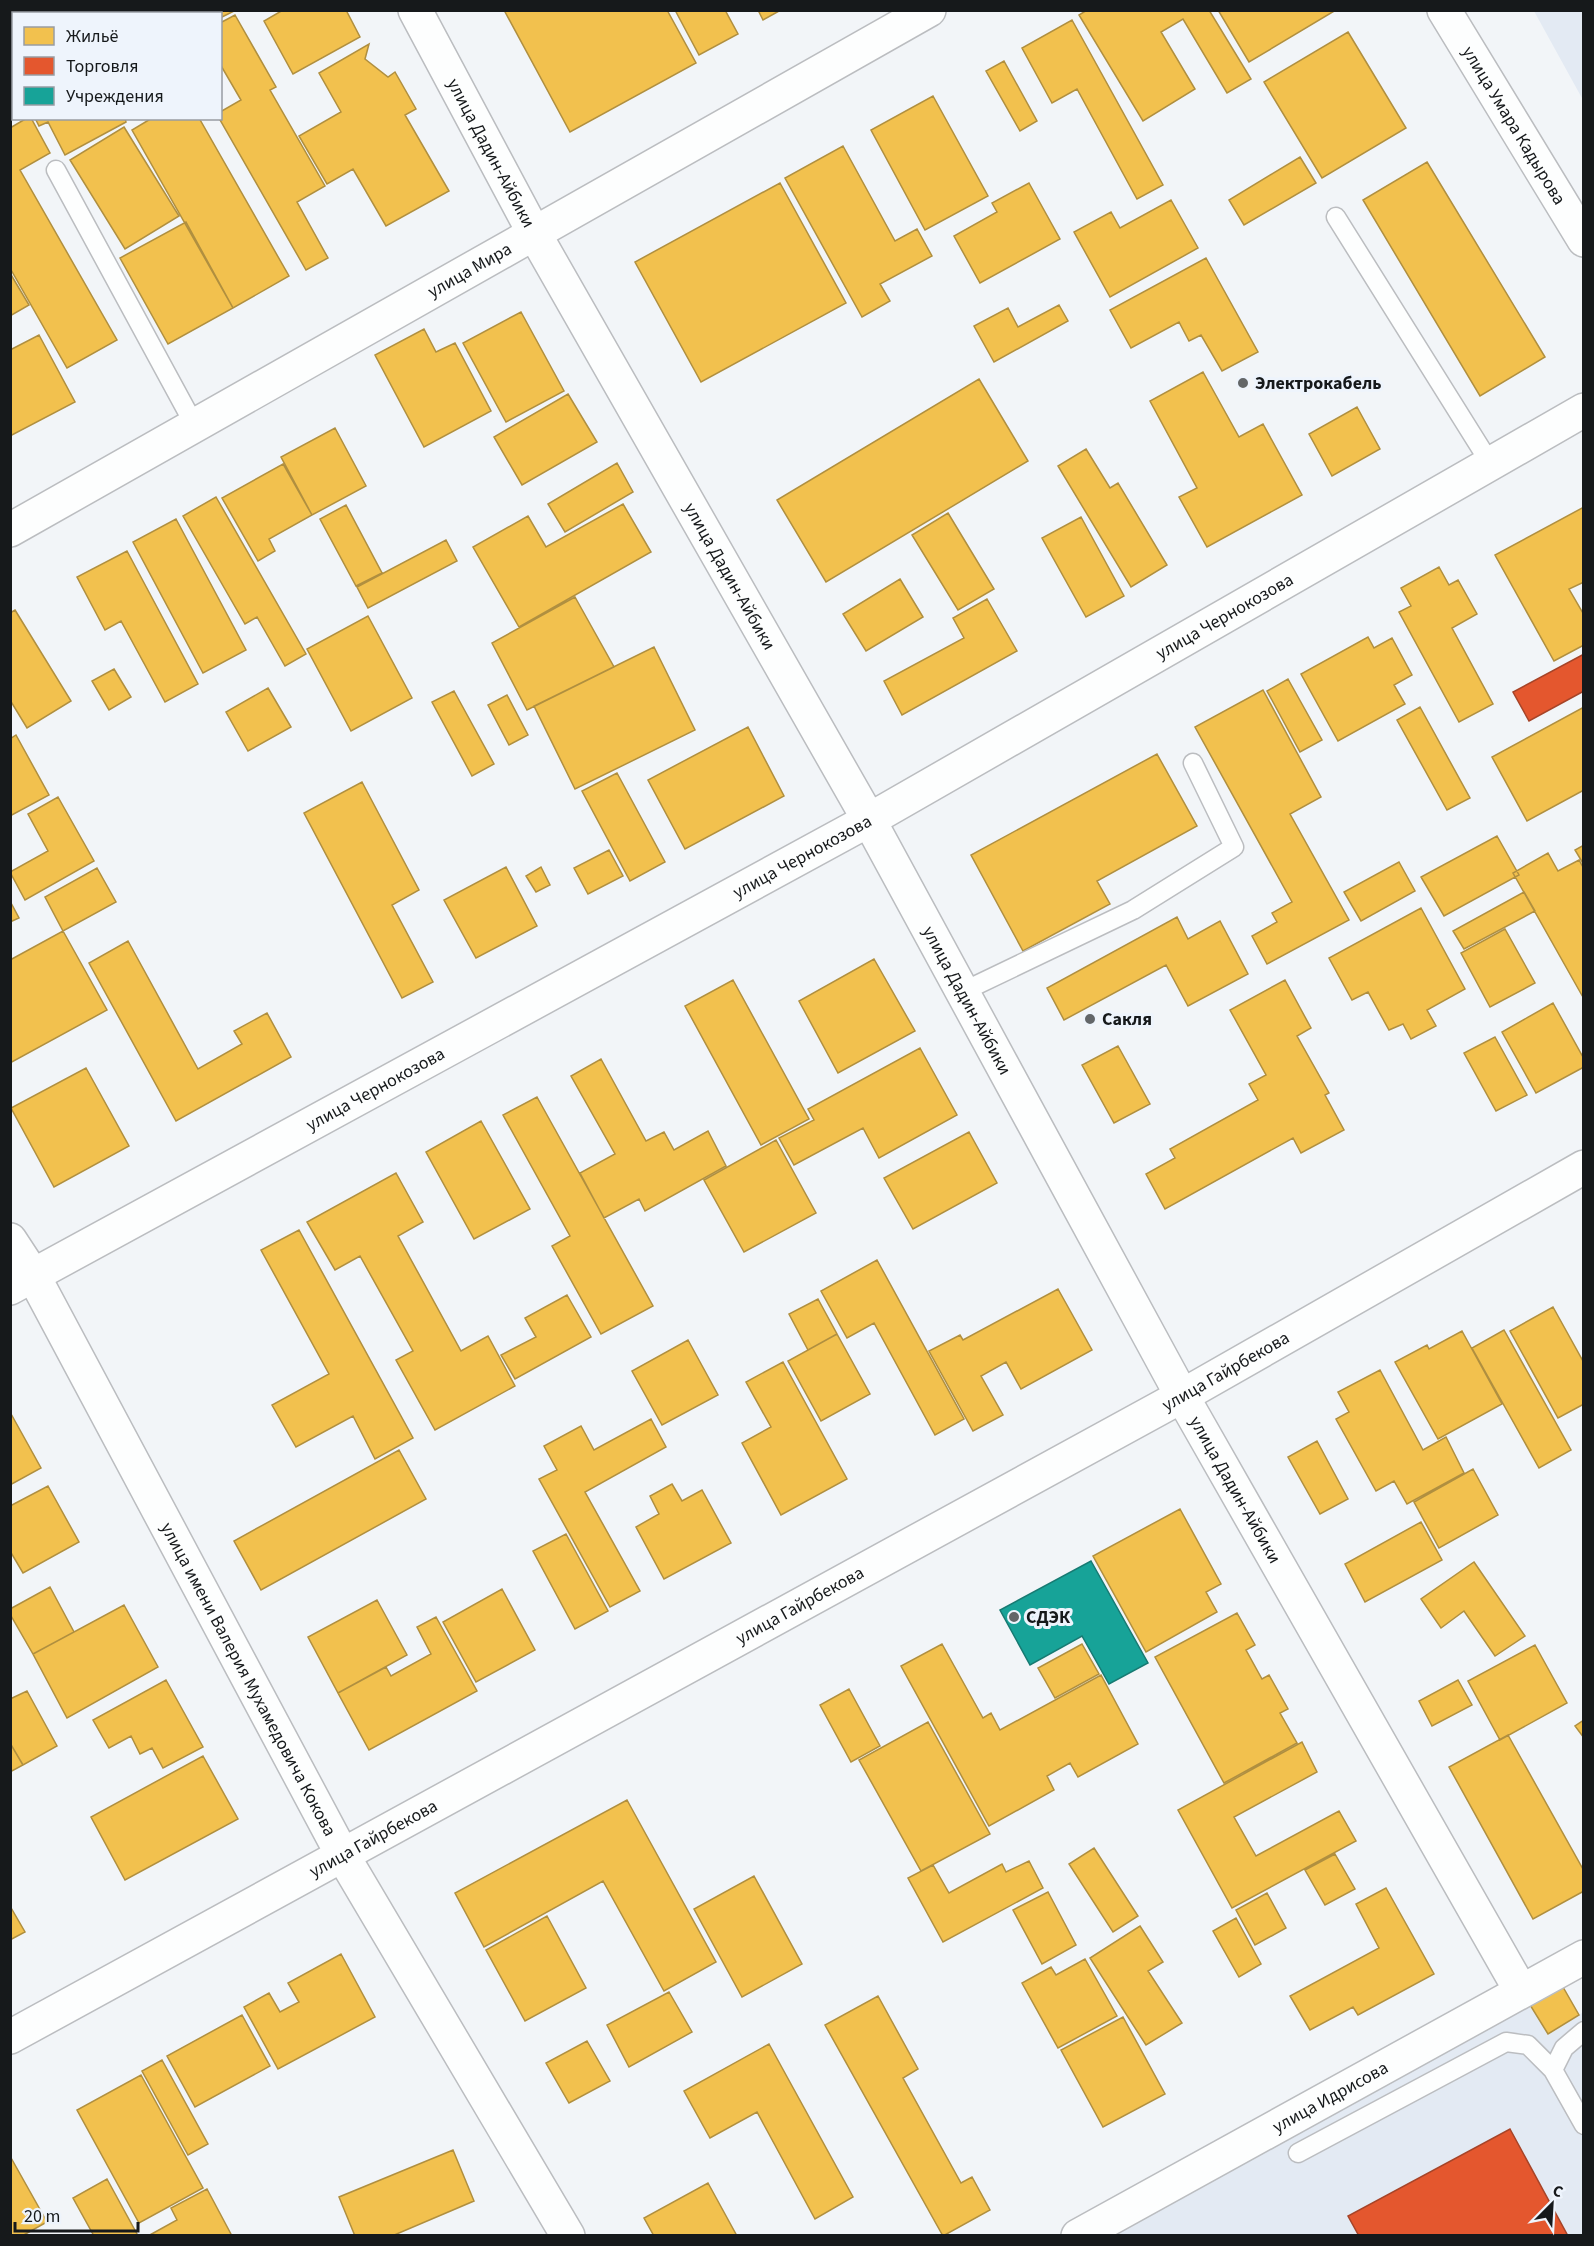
<svg xmlns="http://www.w3.org/2000/svg" width="1594" height="2246" viewBox="0 0 1594 2246" font-family="'Source Sans 3',sans-serif">
<style>
.built{fill:#e3eaf3}
.homes{fill:#f2c14e;stroke:#b08f3f;stroke-width:1.5}
.shops{fill:#e4572e;stroke:#a64428;stroke-width:1.5}
.public{fill:#17a398;stroke:#177a72;stroke-width:1.5}
.lines{fill:none;stroke-linecap:round;stroke-linejoin:round}
.lane-casing{stroke:#bbbdc0;stroke-width:21}
.street-casing{stroke:#bbbdc0;stroke-width:36}
.secondary-casing{stroke:#bbbdc0;stroke-width:36}
.lane{stroke:#fdfefe;stroke-width:18}
.street{stroke:#fdfefe;stroke-width:33}
.secondary{stroke:#fdfefe;stroke-width:33}
.poi-dot{fill:#636668;stroke:#eef4fc;stroke-width:2}
.labels{text-anchor:middle;stroke-width:6;stroke-linejoin:round;paint-order:stroke}
.street-label{font-size:18px;fill:#16191b;stroke:#eef4fc}
.poi-label{font-size:18px;font-weight:bold;fill:#16191b;stroke:#eef4fc;text-anchor:start}
</style>
<rect width="100%" height="100%" fill="#f2f5f8"/>
<!-- built -->
<path class="built" d="M1534,11H1583V100Z
M1550,1966L1579,2015L1583,2012V2235L1074,2236Z"/>
<!-- homes -->
<path class="homes" d="M14,10H236L220,18V14H14V30L10,24V12Z
M283,10H346L360,37L293,74L264,21Z
M504,10H667L696,63L570,132Z
M675,10H725L738,34L699,55Z
M758,10H781L763,20Z
M1087,10H1209L1251,79L1227,93L1183,19L1161,32L1195,89L1143,121L1079,15Z
M1218,10H1336L1249,62Z
M235,15L276,87L270,90L325,186L297,202L328,258L306,270L219,118L220,112L241,100L220,64V23Z
M1072,20L1163,185L1137,199L1077,89L1052,103L1022,48Z
M14,32V96L10,97V34Z
M1348,32L1406,128L1322,178L1264,82Z
M369,44L365,59L388,77L395,72L416,109L405,115L449,191L386,226L353,169L327,184L299,136L341,112L319,73Z
M1004,61L1037,121L1020,131L986,71Z
M933,96L988,196L925,230L871,130Z
M27,118H31L50,153L20,170L117,340L67,368L10,268V128Z
M35,118H125L126,122L65,155L48,122L39,126Z
M152,118H199L289,276L233,308L132,130Z
M124,127L179,216L125,249L70,160Z
M843,146L895,241L917,229L932,256L880,284L890,301L862,317L785,178Z
M1300,157L1316,183L1244,225L1229,200Z
M1427,162L1545,357L1480,396L1363,200Z
M780,183L846,303L701,382L635,262Z
M1029,183L1060,239L980,283L954,236L997,212L992,203Z
M1171,200L1198,248L1110,297L1074,232L1111,212L1120,228Z
M186,222L233,308L168,344L120,258Z
M1206,258L1258,352L1222,371L1201,335L1189,341L1179,322L1131,348L1110,310Z
M10,273L29,305L10,316Z
M1059,305L1068,321L994,362L974,326L1008,308L1018,327Z
M521,312L564,391L506,422L463,343Z
M424,329L436,352L455,343L491,411L424,447L375,355Z
M39,335L75,402L10,436V350Z
M1203,372L1239,437L1263,424L1302,495L1207,547L1179,497L1197,488L1150,401Z
M979,379L1028,461L826,582L777,500Z
M568,394L597,442L522,485L494,437Z
M1357,407L1380,449L1332,476L1309,434Z
M335,428L366,486L312,515L281,457Z
M1086,449L1110,488L1118,483L1167,565L1131,587L1058,466Z
M617,463L633,492L565,532L548,504Z
M283,464L312,515L269,539L275,551L258,561L222,498Z
M216,497L306,654L285,666L257,617L245,624L183,516Z
M623,504L651,552L519,627L473,547L528,516L546,547Z
M346,505L382,573L356,586L320,519Z
M1584,507V582L1569,589L1584,615V645L1554,661L1495,555Z
M948,513L994,589L958,610L912,535Z
M1081,517L1124,596L1086,617L1042,538Z
M176,519L246,650L203,673L133,542Z
M446,540L457,561L368,608L357,587Z
M127,551L198,684L165,702L121,621L105,630L77,577Z
M1439,567L1449,585L1458,580L1477,614L1452,628L1493,704L1459,722L1399,612L1411,606L1401,588Z
M900,579L923,617L866,651L843,614Z
M575,597L614,667L527,710L492,643Z
M987,599L1017,651L902,715L884,681L964,638L953,618Z
M15,610L71,701L27,728L10,700V613Z
M368,616L412,698L351,731L307,649Z
M1368,637L1374,648L1392,638L1412,675L1394,685L1405,704L1338,741L1301,674Z
M654,647L695,730L575,789L534,706Z
M114,669L131,697L109,710L92,681Z
M1288,679L1322,740L1300,752L1267,691Z
M268,688L291,727L248,751L226,712Z
M1263,690L1321,797L1290,814L1349,920L1267,964L1252,936L1277,922L1272,913L1292,902L1195,727Z
M454,691L494,764L472,776L432,702Z
M507,695L528,735L509,745L488,705Z
M1420,707L1470,798L1447,810L1397,720Z
M1584,707V790L1527,821L1492,757Z
M748,727L784,796L685,849L648,780Z
M16,735L49,795L10,816V739Z
M1157,754L1197,826L1097,881L1110,904L1023,951L971,855Z
M617,773L665,862L630,881L582,791Z
M362,782L419,890L392,905L433,982L402,998L304,813Z
M58,797L94,861L25,900L10,872L48,851L28,814Z
M1497,836L1519,875L1444,916L1421,877Z
M1584,845V865L1575,850Z
M609,850L623,876L588,894L574,868Z
M1548,853L1558,871L1579,860L1584,869V999L1513,873Z
M1399,862L1415,891L1361,921L1344,892Z
M506,867L537,926L476,958L444,900Z
M541,867L550,885L536,892L526,876Z
M97,868L116,902L63,931L45,897Z
M1524,892L1535,911L1464,949L1453,931Z
M10,901L19,918L10,922Z
M1421,908L1465,989L1427,1010L1436,1026L1411,1039L1403,1024L1389,1030L1368,992L1352,1000L1329,958Z
M1177,917L1188,939L1220,921L1248,974L1188,1006L1166,965L1064,1020L1047,988Z
M1505,929L1535,983L1490,1007L1461,953Z
M63,931L107,1010L10,1063V960Z
M128,941L198,1069L242,1044L234,1031L267,1013L291,1057L176,1121L89,963Z
M874,959L915,1031L838,1073L799,1001Z
M733,980L809,1119L761,1145L685,1006Z
M1285,980L1311,1028L1297,1036L1329,1093L1325,1095L1344,1130L1301,1153L1293,1138L1165,1209L1146,1174L1175,1158L1170,1149L1258,1100L1249,1084L1266,1075L1230,1010Z
M1553,1003L1584,1059V1067L1536,1093L1502,1032Z
M1495,1037L1527,1095L1496,1111L1464,1053Z
M1118,1046L1150,1104L1114,1123L1082,1065Z
M920,1048L957,1115L879,1158L863,1128L794,1165L779,1138L814,1120L808,1109Z
M601,1059L646,1141L664,1132L674,1150L708,1131L726,1166L645,1211L639,1199L604,1218L580,1173L615,1154L571,1076Z
M86,1068L129,1146L54,1187L11,1108Z
M537,1097L653,1306L601,1334L552,1246L570,1236L503,1115Z
M481,1121L530,1209L474,1239L426,1152Z
M969,1132L997,1183L913,1229L884,1178Z
M776,1140L816,1213L744,1252L704,1180Z
M396,1173L423,1222L398,1236L461,1351L488,1336L515,1386L435,1430L396,1360L413,1351L360,1256L335,1270L307,1222Z
M299,1230L413,1438L375,1459L353,1416L296,1447L272,1405L329,1374L261,1250Z
M877,1260L964,1419L935,1435L874,1323L847,1338L821,1291Z
M1058,1289L1092,1350L1021,1389L1006,1362L981,1376L1003,1415L973,1431L929,1351L960,1335L963,1340Z
M567,1295L591,1337L515,1379L501,1355L536,1337L525,1318Z
M818,1299L837,1334L808,1350L789,1314Z
M1553,1307L1584,1363V1404L1558,1418L1510,1331Z
M1504,1330L1571,1450L1539,1468L1472,1348Z
M1462,1331L1502,1404L1438,1439L1395,1362L1427,1345L1429,1349Z
M837,1334L870,1394L821,1421L788,1361Z
M688,1340L718,1395L662,1425L632,1371Z
M783,1362L847,1479L781,1515L742,1443L771,1427L746,1382Z
M1380,1370L1423,1450L1446,1437L1464,1473L1407,1504L1394,1481L1376,1491L1336,1419L1349,1412L1338,1392Z
M10,1412L41,1468L10,1485Z
M651,1419L666,1447L585,1492L640,1591L610,1607L539,1479L557,1470L544,1446L581,1426L594,1450Z
M1317,1441L1348,1499L1320,1514L1288,1457Z
M399,1450L426,1499L261,1590L234,1541Z
M1473,1469L1498,1515L1439,1548L1414,1502Z
M672,1484L682,1501L702,1490L731,1543L664,1579L636,1527L659,1514L650,1496Z
M48,1486L79,1542L23,1573L10,1551V1506Z
M1180,1509L1221,1584L1206,1592L1217,1612L1146,1652L1093,1556Z
M1421,1522L1442,1560L1365,1602L1345,1564Z
M566,1534L608,1611L575,1629L533,1551Z
M1474,1562L1525,1636L1495,1656L1464,1611L1441,1628L1421,1599Z
M50,1587L74,1632L33,1654L10,1614V1609Z
M502,1589L535,1650L476,1682L443,1622Z
M377,1600L407,1655L338,1693L308,1637Z
M124,1605L158,1667L67,1718L33,1654Z
M1237,1613L1255,1645L1246,1650L1262,1679L1269,1675L1288,1709L1280,1713L1297,1743L1224,1783L1155,1657Z
M436,1617L477,1691L369,1750L338,1693L386,1667L391,1676L431,1654L417,1627Z
M942,1644L983,1718L991,1713L1000,1730L1101,1675L1138,1744L1078,1777L1070,1763L1047,1776L1054,1790L989,1826L901,1666Z
M1082,1644L1099,1674L1055,1698L1038,1668Z
M1535,1645L1567,1703L1500,1740L1468,1681Z
M166,1680L203,1747L163,1768L152,1748L140,1754L131,1736L109,1748L93,1720Z
M1458,1680L1472,1705L1432,1726L1419,1701Z
M849,1689L880,1746L851,1762L820,1705Z
M27,1691L57,1746L23,1765L10,1743V1699Z
M1584,1720V1738L1575,1726Z
M928,1722L990,1834L921,1871L859,1760Z
M1508,1735L1584,1871V1891L1533,1919L1449,1767Z
M1302,1742L1317,1772L1234,1817L1256,1856L1339,1811L1356,1841L1232,1908L1178,1810Z
M10,1743L23,1765L10,1772Z
M203,1756L238,1819L125,1880L91,1817Z
M627,1800L716,1962L664,1991L603,1881L484,1947L455,1893Z
M1094,1848L1138,1916L1113,1932L1069,1864Z
M1335,1854L1355,1889L1325,1905L1305,1870Z
M1029,1861L1043,1888L943,1942L908,1878L933,1865L949,1893L1002,1864L1006,1872Z
M754,1876L802,1964L742,1997L694,1909Z
M1386,1888L1434,1974L1358,2015L1353,2007L1310,2030L1290,1996L1379,1948L1356,1904Z
M1048,1892L1076,1945L1042,1964L1013,1910Z
M1267,1893L1286,1928L1255,1945L1236,1910Z
M10,1906L25,1932L10,1940Z
M547,1916L586,1988L525,2021L486,1950Z
M1236,1918L1261,1964L1239,1977L1213,1931Z
M1140,1926L1163,1962L1148,1971L1182,2023L1146,2045L1090,1958Z
M341,1954L375,2017L278,2069L244,2007L269,1993L280,2012L299,2002L288,1983Z
M1085,1959L1117,2016L1058,2048L1022,1983L1051,1967L1056,1975Z
M1559,1980L1579,2015L1548,2034L1527,2000Z
M669,1992L692,2032L629,2067L607,2025Z
M878,1996L918,2069L903,2078L961,2183L972,2177L990,2210L943,2236L825,2025Z
M242,2015L270,2066L195,2107L167,2056Z
M1123,2017L1165,2094L1103,2127L1061,2050Z
M587,2041L610,2081L569,2103L546,2063Z
M769,2044L853,2197L815,2219L757,2112L710,2138L684,2091Z
M162,2060L208,2144L188,2155L142,2071Z
M141,2075L203,2188L139,2223L77,2110Z
M453,2150L474,2201L392,2236H355L339,2197Z
M10,2156L47,2222L22,2236H10Z
M107,2179L137,2234L134,2236H94L73,2198Z
M708,2183L737,2236H654L644,2218Z
M207,2189L232,2236H148L177,2220L171,2208Z"/>
<!-- shops -->
<path class="shops" d="M1584,654V691L1529,721L1513,692Z
M1510,2129L1568,2236H1359L1348,2216Z"/>
<!-- public -->
<path class="public" d="M1091,1561L1148,1663L1109,1684L1082,1636L1030,1665L1000,1610Z"/>
<g class="lines">
<!-- lane casing -->
<g class="lane-casing">
<path id="lane" d="M56,170L195,426
M1336,217L1490,463
M962,992L1133,910L1234,847L1193,763
M1584,2031L1564,2048L1553,2070L1584,2125
M1298,2153L1506,2042L1528,2045L1553,2070"/>
</g>
<!-- street casing -->
<g class="street-casing">
<g id="street">
<path id="s1" d="M415,10L534,233L869,820L1182,1396L1521,1991"/>
<path id="s2" d="M10,530L929,10"/>
<path id="s3" d="M10,1240L33,1275L343,1856L568,2236"/>
<path id="s4" d="M10,1288L869,820L1584,410"/>
<path id="s5" d="M1078,2236L1584,1957"/>
</g>
</g>
<!-- secondary casing -->
<g class="secondary-casing">
<g id="secondary">
<path id="s6" d="M1444,10L1584,240"/>
<path id="s7" d="M10,2037L1182,1396L1584,1167"/>
</g>
</g>
<!-- lane -->
<use href="#lane" class="lane"/>
<!-- street -->
<use href="#street" class="street"/>
<!-- secondary -->
<use href="#secondary" class="secondary"/>
</g>
<!-- markers -->
<g class="poi-dot">
<circle cx="1243" cy="383" r="6"/>
<circle cx="1090" cy="1019" r="6"/>
<circle cx="1014" cy="1617" r="6"/>
</g>
<g class="labels">
<!-- street labels -->
<g class="street-label">
<text dy="6" stroke="none"><textPath href="#s6" startOffset="135">улица Умара Кадырова</textPath></text>
<text dy="6" stroke="none"><textPath href="#s1" startOffset="162">улица Дадин-Айбики</textPath></text>
<text dy="6" stroke="none"><textPath href="#s2" startOffset="528">улица Мира</textPath></text>
<text dy="6" stroke="none"><textPath href="#s1" startOffset="648">улица Дадин-Айбики</textPath></text>
<text dy="6" stroke="none"><textPath href="#s4" startOffset="1388">улица Чернокозова</textPath></text>
<text dy="6" stroke="none"><textPath href="#s4" startOffset="902">улица Чернокозова</textPath></text>
<text dy="6" stroke="none"><textPath href="#s1" startOffset="1134">улица Дадин-Айбики</textPath></text>
<text dy="6" stroke="none"><textPath href="#s4" startOffset="416">улица Чернокозова</textPath></text>
<text dy="6" stroke="none"><textPath href="#s7" startOffset="1386">улица Гайрбекова</textPath></text>
<text dy="6" stroke="none"><textPath href="#s1" startOffset="1692">улица Дадин-Айбики</textPath></text>
<text dy="6" stroke="none"><textPath href="#s7" startOffset="900">улица Гайрбекова</textPath></text>
<text dy="6" stroke="none"><textPath href="#s3" startOffset="500">улица имени Валерия Мухамедовича Кокова</textPath></text>
<text dy="6" stroke="none"><textPath href="#s7" startOffset="414">улица Гайрбекова</textPath></text>
<text dy="6" stroke="none"><textPath href="#s5" startOffset="288">улица Идрисова</textPath></text>
</g>
<!-- poi labels -->
<g class="poi-label">
<text x="1255" y="389">Электрокабель</text>
<text x="1102" y="1025">Сакля</text>
<text x="1026" y="1623">СДЭК</text>
</g>
</g>
<!-- border -->
<rect width="1594" height="2246" fill="none" stroke="#16191b" stroke-width="24"/>
<!-- legend -->
<rect x="12" y="12" width="210" height="108" fill="#eef4fc" stroke="#989ca2" stroke-width="1.5"/>
<rect x="24" y="27" width="30" height="18" fill="#f2c14e" stroke="#989ca2" stroke-width="1.5"/>
<text x="66" y="42" font-size="18" fill="#16191b">Жильё</text>
<rect x="24" y="57" width="30" height="18" fill="#e4572e" stroke="#989ca2" stroke-width="1.5"/>
<text x="66" y="72" font-size="18" fill="#16191b">Торговля</text>
<rect x="24" y="87" width="30" height="18" fill="#17a398" stroke="#989ca2" stroke-width="1.5"/>
<text x="66" y="102" font-size="18" fill="#16191b">Учреждения</text>
<!-- north arrow -->
<g transform="translate(1552 2204) rotate(24)" stroke="#eef4fc" stroke-width="4.5" paint-order="stroke">
<path d="M0-4.5L10 22L0 15L-10 22Z" fill="#16191b"/>
<text y="-9" font-size="16" font-weight="bold" text-anchor="middle" fill="#16191b">С</text>
</g>
<!-- scale -->
<path d="M15 2222v9h123v-9" fill="none" stroke="#16191b" stroke-width="3"/>
<text x="24" y="2222" font-size="18" fill="#16191b" stroke="#eef4fc" stroke-width="4.5" paint-order="stroke">20 m</text>
</svg>
